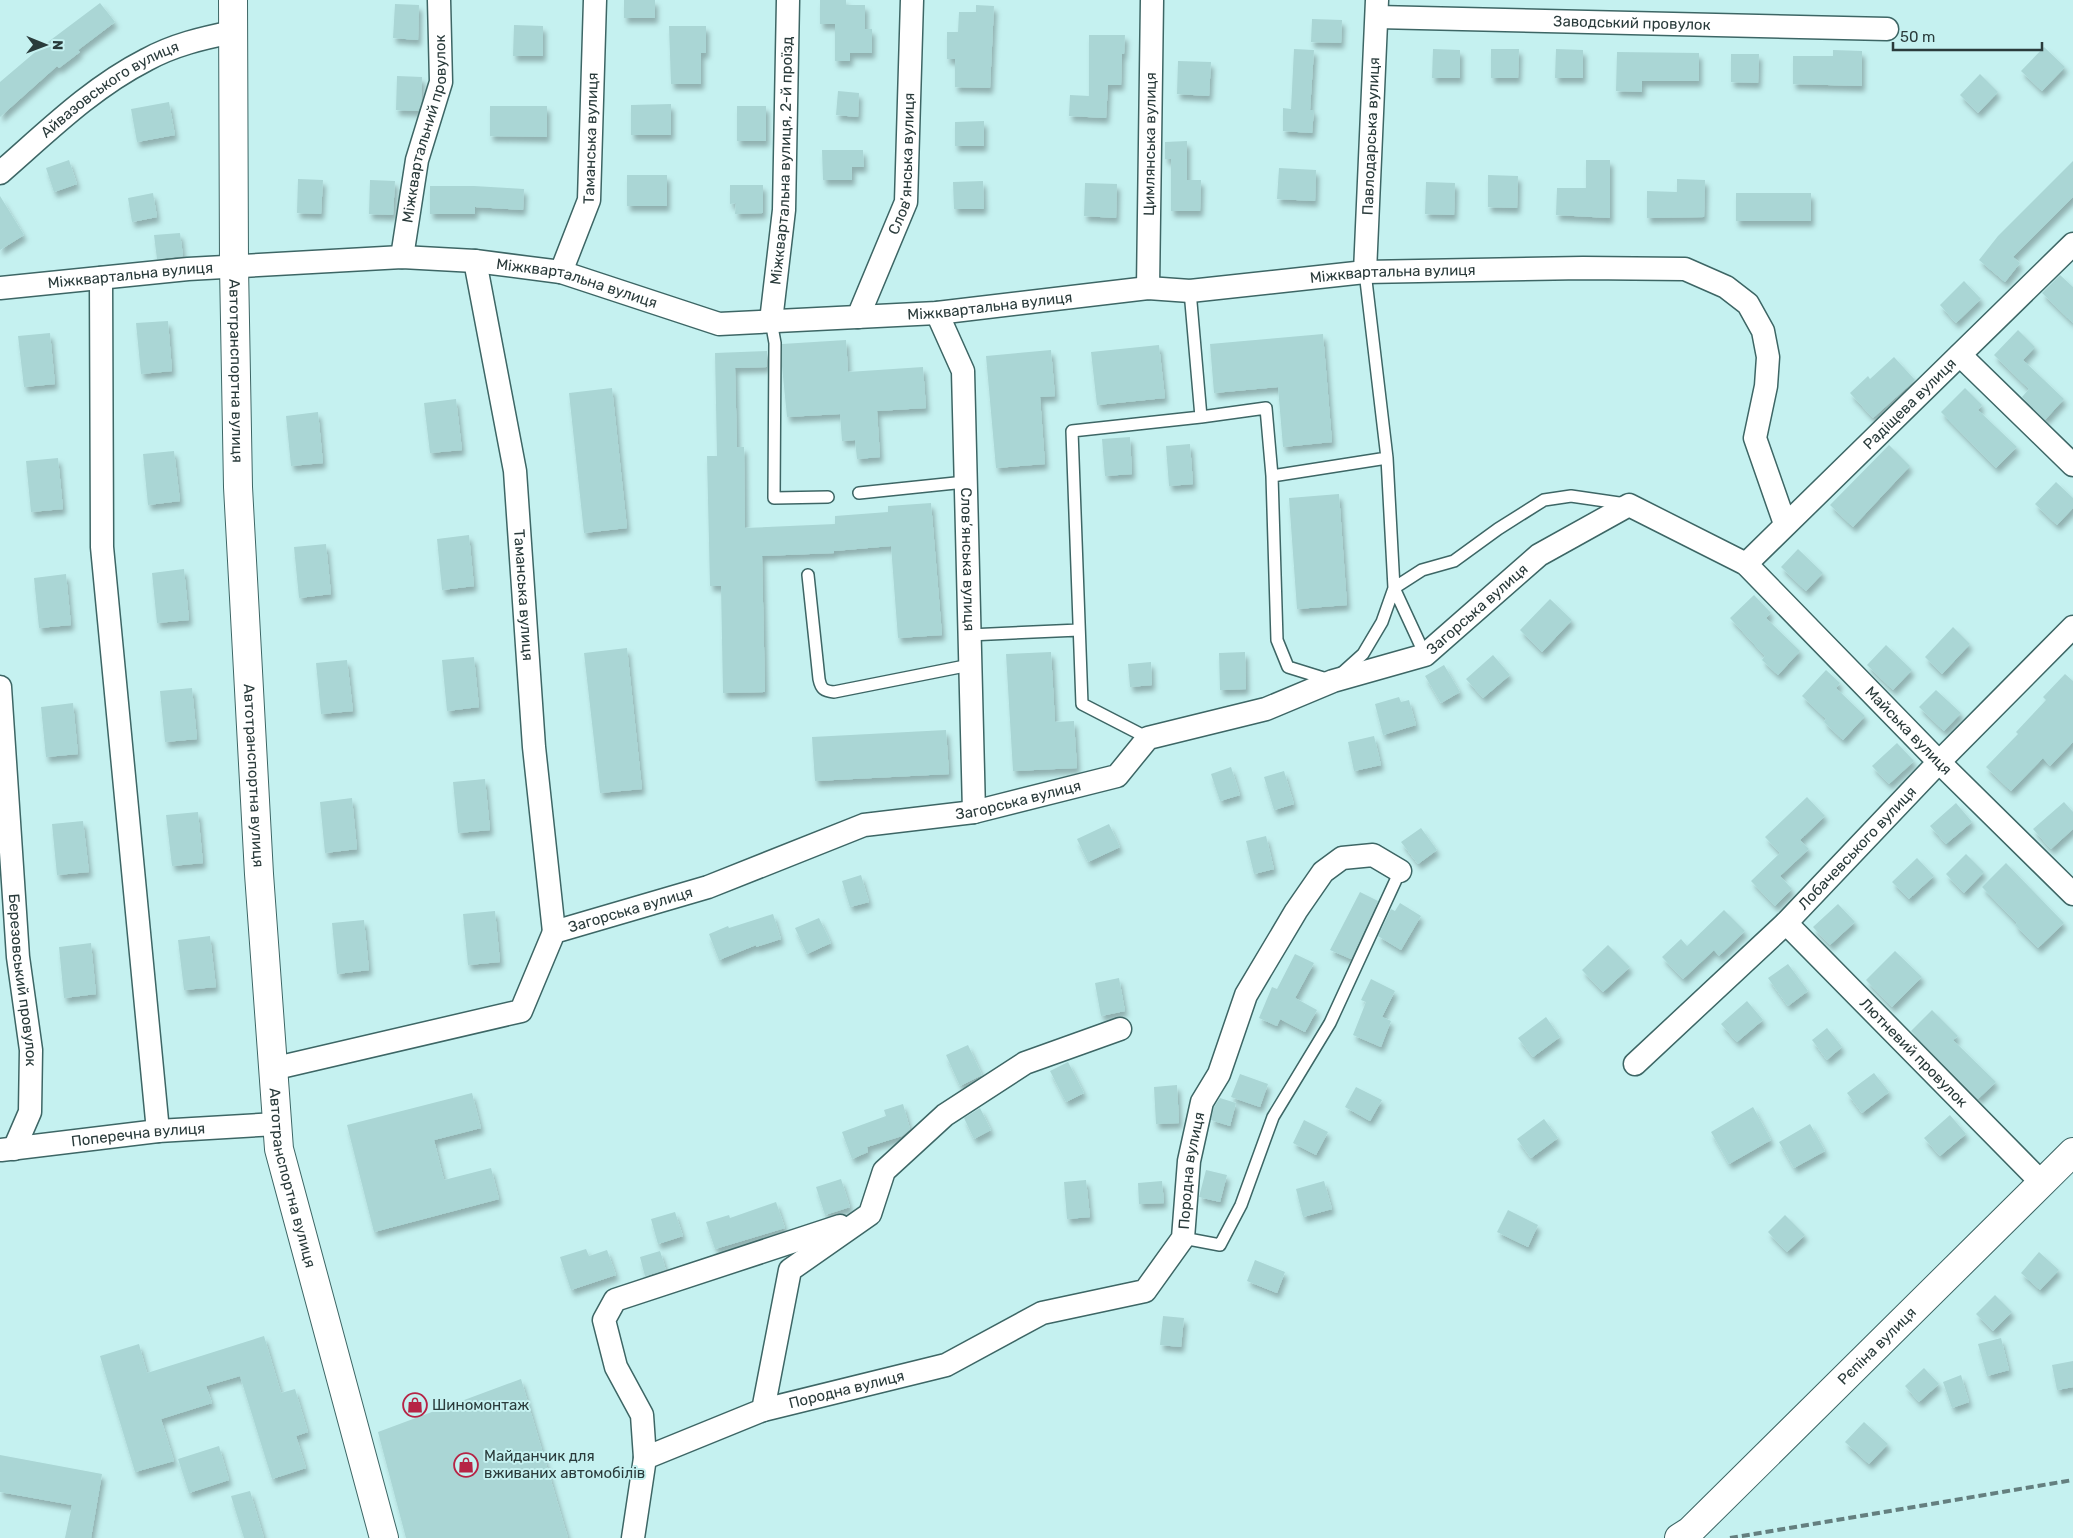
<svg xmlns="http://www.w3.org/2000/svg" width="2073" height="1538" viewBox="0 0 2073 1538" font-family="Rubik,sans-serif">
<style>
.building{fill:#aad6d5;filter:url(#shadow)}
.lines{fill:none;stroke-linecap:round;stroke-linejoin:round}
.service-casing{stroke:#3d6665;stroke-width:14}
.minor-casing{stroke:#3d6665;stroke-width:25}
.tertiary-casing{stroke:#3d6665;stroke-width:30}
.secondary-casing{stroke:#3d6665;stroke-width:30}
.service{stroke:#fff;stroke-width:11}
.minor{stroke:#fff;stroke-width:22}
.tertiary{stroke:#fff;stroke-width:28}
.secondary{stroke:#fff;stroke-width:28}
.rail{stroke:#647f7f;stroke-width:4;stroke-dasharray:8 4;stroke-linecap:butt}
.labels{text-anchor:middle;stroke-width:4;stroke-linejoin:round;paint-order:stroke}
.street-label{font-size:15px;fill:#2a3b3b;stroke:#c5f1f0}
.poi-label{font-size:15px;fill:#2a3b3b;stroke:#c5f1f0;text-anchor:start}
</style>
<defs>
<filter id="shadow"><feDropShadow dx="3" dy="5.5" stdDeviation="2.5" flood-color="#0004"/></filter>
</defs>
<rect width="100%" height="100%" fill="#c5f1f0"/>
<!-- building -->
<path class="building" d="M624,0H655V18H624Z
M820,0H846V5H865V29H872V53H850V61H835V24H820Z
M100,3L115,22L78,50L80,52L59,68L57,66L0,117V82L40,48Z
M395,4L419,5L418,40L393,38Z
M976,5L994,6L990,88L955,87V59H947V32H958L959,12H976Z
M1312,19L1342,20L1341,43L1311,42Z
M514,25L543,26V56H513Z
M669,26H706V53H701V84H671Z
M1089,35H1125L1124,54H1122L1121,85H1108L1106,118L1069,116L1070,95L1089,96Z
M2044,47L2065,67L2042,91L2021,71Z
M1294,49L1314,50L1310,110H1314L1312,133L1283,131V108L1291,109Z
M1433,49L1460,50V78H1432Z
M1491,49H1519L1518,78H1491Z
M1556,49L1583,50V78H1555Z
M1833,50L1862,51V86L1793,84V56H1833Z
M1617,52L1699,53V81H1642V92L1616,91Z
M1731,54H1759L1758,83L1731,82Z
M1178,61L1211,62L1209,96L1177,94Z
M1980,74L1998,92L1978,113L1960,95Z
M397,76L422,77L421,104L418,111L396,110Z
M838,91L859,93L858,117L836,115Z
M169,102L175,135L137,142L131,109Z
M671,104V135H631V105Z
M490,106H547V137L490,136Z
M737,106H766V141H737Z
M984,121V146H955V122Z
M1187,141V180H1201L1200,211H1171V159H1165V142Z
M822,150H863L864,167H852V180H823Z
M69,160L77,184L54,192L46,168Z
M1586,160H1610V218L1556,215L1557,188H1586Z
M2073,161V197L2013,257L2020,263L2005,282L1979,260L1998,236Z
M1279,168L1316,170L1315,201L1277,199Z
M627,175H667V206H627Z
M1488,175L1518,176L1517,208L1488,207Z
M298,179L323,180L321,214L297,213Z
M1677,179L1705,180L1704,217L1647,218V191L1677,192Z
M370,180L395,181L393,215L369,214Z
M983,181L984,209H954L953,182Z
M1426,182L1455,183L1454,215L1425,214Z
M1085,183L1117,184L1116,218L1084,216Z
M730,185H763V213L735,214L736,203L730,204Z
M430,186H474L524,189L523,210L475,207V214H430Z
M153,193L157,217L132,222L128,198Z
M1736,193H1811V221H1736Z
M0,196L24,235L0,250Z
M180,233L183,256L157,259L154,235Z
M2060,275L2073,287V323L2042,293Z
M1964,281L1981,299L1956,323L1940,305Z
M168,321L172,371L141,374L136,323Z
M2018,330L2035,347L2023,360L2064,399L2045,420L2022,397L2029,389L1994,355Z
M50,333L55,384L24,387L18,336Z
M1323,334L1332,442L1283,447L1278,387L1214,393L1210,344Z
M846,340L848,372L923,367L926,408L877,411L880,457L857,459L855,440L842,441L840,414L787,417L782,366V344Z
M1159,345L1165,398L1097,405L1091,352Z
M1051,350L1055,396L1040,397L1045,464L996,468L986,356Z
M767,351V367L735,368L737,447H744L745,528L835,524V516L888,512V506L931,503L942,635L898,638L891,546L834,551V553L762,556L765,692L723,693L721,586H710L707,456H717L715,353Z
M1894,357L1915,380L1873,418L1850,393L1868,376L1870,379Z
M612,388L627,528L584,533L569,393Z
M1965,388L1982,405L1978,410L2017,447L1996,468L1941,412Z
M456,399L462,450L430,453L424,403Z
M318,412L323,463L291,466L286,416Z
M1130,437L1132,474L1105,476L1102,439Z
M1190,444L1193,484L1169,486L1166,446Z
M1889,445L1910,466L1853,527L1830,505Z
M174,451L180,501L148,505L143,454Z
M58,458L63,509L31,512L26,461Z
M2056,482L2073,498V508L2057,525L2035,504Z
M1339,494L1347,605L1297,609L1289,498Z
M469,535L474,586L442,590L437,539Z
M326,544L331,594L299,598L294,547Z
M1798,549L1823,573L1806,591L1781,567Z
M184,569L189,620L157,623L152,573Z
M66,574L71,625L39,628L34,578Z
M1754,595L1771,613L1766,618L1800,651L1778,675L1762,660L1765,656L1730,618Z
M1550,599L1572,620L1542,652L1520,630Z
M1953,627L1970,644L1942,674L1925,657Z
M1886,645L1912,670L1893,690L1867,665Z
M627,648L642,789L600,793L584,653Z
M1051,652L1055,722L1074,721L1077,768L1013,771L1006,654Z
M1245,652L1246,689L1220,690L1219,653Z
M1493,655L1510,675L1483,698L1466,679Z
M474,657L479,707L447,711L442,660Z
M347,660L353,711L321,714L316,663Z
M1151,662L1152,685L1130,687L1128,664Z
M1444,665L1460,692L1441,703L1425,676Z
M1826,670L1840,683L1836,688L1865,716L1843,740L1824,722L1826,719L1802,696Z
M2065,674L2073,681V742L2050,766L2043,758L2011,791L1986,767L2018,734L2016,732L2046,700L2043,697Z
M192,688L197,739L165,742L160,691Z
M1936,690L1961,713L1944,731L1919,707Z
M1399,697L1401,702L1409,700L1416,725L1383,735L1375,704Z
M73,703L78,754L46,757L41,707Z
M946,730L949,774L815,781L812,737Z
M1374,736L1381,765L1354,771L1348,742Z
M1897,743L1914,761L1889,784L1872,766Z
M1231,767L1240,795L1220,801L1211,774Z
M1284,771L1294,804L1274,810L1264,777Z
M485,779L490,830L458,833L453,782Z
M1807,797L1825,816L1800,840L1809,849L1780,876L1792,889L1775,906L1751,881L1780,853L1765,837Z
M352,798L357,849L325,853L320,802Z
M2064,802L2073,812V829L2051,849L2033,829Z
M1956,803L1972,822L1946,844L1930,826Z
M198,812L203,863L172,866L166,815Z
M83,821L89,872L57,875L52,824Z
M1109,824L1120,847L1088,862L1077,839Z
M1421,828L1437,850L1418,864L1401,842Z
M1266,836L1274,869L1254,874L1246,841Z
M1966,854L1984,872L1964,893L1946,874Z
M1917,858L1934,876L1909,899L1892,882Z
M2006,863L2064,923L2038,948L2015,925L2017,923L1982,887Z
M861,875L869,902L850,907L842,881Z
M1360,892L1378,901L1351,959L1330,950Z
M1400,903L1421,916L1401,950L1378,936L1391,909L1395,911Z
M1838,904L1855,922L1830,945L1813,927Z
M1724,910L1745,931L1719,956L1714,950L1683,979L1662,957L1681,939L1687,946Z
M495,911L500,962L468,965L463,914Z
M773,914L781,939L756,947V945L719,960L709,934L728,926L729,928Z
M819,918L831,943L807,954L795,928Z
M364,920L369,970L337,974L332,923Z
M210,936L216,987L184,990L178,940Z
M91,943L96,994L64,998L59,947Z
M1608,945L1630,967L1603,992L1582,970Z
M1895,951L1922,977L1892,1007L1866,980Z
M1295,954L1314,963L1295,998L1317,1010L1305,1032L1280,1019L1277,1026L1259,1018L1272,987L1277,989Z
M1788,964L1808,991L1788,1006L1768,978Z
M1119,978L1125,1011L1101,1016L1095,983Z
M1371,979L1395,991L1382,1017L1391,1021L1381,1047L1353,1035L1366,1002L1361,1000Z
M1747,1001L1763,1020L1737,1042L1721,1024Z
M1932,1010L1958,1036L1953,1040L1996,1082L1978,1099L1911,1031Z
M1546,1017L1560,1037L1533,1057L1518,1038Z
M1827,1028L1842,1047L1827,1060L1812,1040Z
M968,1045L982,1075L960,1086L946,1055Z
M1068,1062L1084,1093L1066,1102L1050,1071Z
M1874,1073L1889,1092L1862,1113L1847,1093Z
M1240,1074L1268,1084L1260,1107L1231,1097Z
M1177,1085L1179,1123L1156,1124L1154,1087Z
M1356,1087L1382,1100L1370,1121L1345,1107Z
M472,1093L481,1128L434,1140L444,1180L491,1168L499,1199L374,1232L347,1125Z
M1220,1098L1236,1103L1230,1126L1211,1120L1214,1107Z
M903,1104L910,1129L902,1136L867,1147L868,1152L852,1159L842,1132L886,1116L884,1110Z
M1753,1107L1771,1140L1729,1164L1711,1132Z
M980,1108L991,1130L974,1139L964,1118Z
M1950,1115L1966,1134L1940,1156L1924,1138Z
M1544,1119L1558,1138L1531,1158L1517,1139Z
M1304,1120L1328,1132L1316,1155L1293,1143Z
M1810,1124L1825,1151L1794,1168L1779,1142Z
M1206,1170L1227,1175L1220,1202L1199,1197Z
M841,1179L850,1207L825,1215L816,1187Z
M1086,1180L1090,1217L1067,1219L1064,1182Z
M1162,1181L1164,1203L1139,1204L1138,1183Z
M1324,1181L1332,1209L1303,1217L1296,1189Z
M776,1202L785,1228L715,1249L706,1222L729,1215L730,1218Z
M1508,1210L1538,1225L1528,1247L1497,1232Z
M675,1212L683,1236L658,1244L651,1219Z
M1785,1215L1805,1235L1787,1252L1768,1232Z
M586,1249L589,1256L607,1250L616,1275L571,1290L560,1257Z
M660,1251L666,1270L645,1276L640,1257Z
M2039,1252L2059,1270L2040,1290L2021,1273Z
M1255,1260L1285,1272L1277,1293L1247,1281Z
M1995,1295L2012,1312L1993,1331L1976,1314Z
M1163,1316L1184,1318L1181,1347L1160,1345Z
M264,1336L281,1393L295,1389L308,1432L296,1436L306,1468L272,1479L240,1376L206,1386L212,1403L161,1419L174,1461L135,1472L100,1356L139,1344L147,1373Z
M2001,1338L2009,1370L1987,1376L1978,1344Z
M2073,1361V1387L2057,1390L2052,1365Z
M1924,1368L1939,1384L1919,1402L1905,1386Z
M1961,1375L1969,1402L1952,1408L1943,1382Z
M521,1379L568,1538H406L378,1432Z
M1864,1422L1888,1444L1869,1464L1845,1442Z
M219,1446L229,1480L189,1493L178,1459Z
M0,1455L102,1474L91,1538H65L72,1505L0,1492Z
M250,1491L264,1538H244L231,1496Z"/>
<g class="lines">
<!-- service casing -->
<g class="service-casing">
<path id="service" d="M1365,272L1387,458L1394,588L1425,655
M1190,291L1201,417L1266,408L1272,476
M771,321L775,343L774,498L828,497
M1387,458L1272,476L1277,640L1288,667L1333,681L1363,654L1382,622L1394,588L1422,570L1454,561L1498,529L1544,500L1571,496L1626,504
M859,493L965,482
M808,575L819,679C821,689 824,691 834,692L970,665
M969,635L1079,630
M1148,738L1082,704L1072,431L1201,417
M1183,1238L1220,1245L1241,1205L1273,1117L1330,1023L1400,871"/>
</g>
<!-- minor casing -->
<g class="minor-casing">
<g id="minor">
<path id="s1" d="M1377,17L1887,29"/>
<path id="s2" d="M0,173C46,133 91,88 146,60C173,45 203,38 233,32"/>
<path id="s3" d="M402,257L417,160L441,82L439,0"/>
<path id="s4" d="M475,261L515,471L534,747L554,932"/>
<path id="s5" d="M561,272L589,200L595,0"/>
<path id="s6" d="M1365,272L1377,0"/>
<path d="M101,278L102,547L158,1131"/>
<path id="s7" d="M0,288L188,269L402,257L475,261L561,272L719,324L937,313L1148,288L1190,291L1365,272L1583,268L1685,269L1726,287L1748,304L1763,331L1768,357L1766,386L1755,438L1785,524"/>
<path id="s8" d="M1148,288L1152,0"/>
<path id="s9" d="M937,313L963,371L974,812"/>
<path id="s10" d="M858,317L906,202L912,0"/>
<path id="s11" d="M771,321L784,210L788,0"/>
<path d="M1960,355L2073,465"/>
<path id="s12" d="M1746,564L2073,244"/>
<path id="s13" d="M0,687L18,957L31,1050L30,1112L14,1149"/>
<path id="s14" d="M1786,923L2042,1183"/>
<path id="s15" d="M1635,1064L1786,923L1939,762L2073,627"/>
<path id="s16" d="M272,1069L521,1011L554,932L708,887L864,825L974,812L1117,776L1148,738L1266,709L1333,681L1425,655L1539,555L1629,505L1746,564L1939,762L2073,894"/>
<path id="s17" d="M1,1150L158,1131L277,1124"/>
<path id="s18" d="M763,1410L946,1365L1042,1313L1145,1291L1183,1238L1189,1161L1202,1102L1219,1074L1246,995L1296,911L1323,872L1342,858L1373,855L1400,871"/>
<path d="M645,1458L642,1415L616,1367L604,1320L615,1300L840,1226"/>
<path d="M633,1538L645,1458L763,1410L790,1270L870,1214L884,1171L945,1115L1025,1063L1120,1029"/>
</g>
</g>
<!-- tertiary casing -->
<g class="tertiary-casing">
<g id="tertiary">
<path id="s19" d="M1679,1538L1690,1531L2073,1152"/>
</g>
</g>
<!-- secondary casing -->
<g class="secondary-casing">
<g id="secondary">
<path id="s20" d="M233,0L234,266L238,487L259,874L279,1149L384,1538"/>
</g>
</g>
<!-- service -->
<use href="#service" class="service"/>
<!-- minor -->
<use href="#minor" class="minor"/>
<!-- tertiary -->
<use href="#tertiary" class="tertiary"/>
<!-- secondary -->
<use href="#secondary" class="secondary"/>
<!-- rail -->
<path class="rail" d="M1730,1538L2073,1480"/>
</g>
<!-- icons -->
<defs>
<g id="shop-ring" transform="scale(1.25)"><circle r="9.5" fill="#c5f1f0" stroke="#b62445" stroke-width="1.5"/><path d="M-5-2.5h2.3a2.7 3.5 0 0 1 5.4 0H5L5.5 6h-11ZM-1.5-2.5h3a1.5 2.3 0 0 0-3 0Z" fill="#b62445"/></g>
</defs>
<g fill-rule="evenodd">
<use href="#shop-ring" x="415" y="1405"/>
<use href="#shop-ring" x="466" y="1465"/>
</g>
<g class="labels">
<!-- street labels -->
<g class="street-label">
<text dy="5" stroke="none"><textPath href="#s1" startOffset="255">Заводський провулок</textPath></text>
<text dy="5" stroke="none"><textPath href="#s2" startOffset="139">Айвазовського вулиця</textPath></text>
<text dy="5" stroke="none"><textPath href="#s3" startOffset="131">Міжквартальний провулок</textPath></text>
<text dy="5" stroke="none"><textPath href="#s6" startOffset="136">Павлодарська вулиця</textPath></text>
<text dy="5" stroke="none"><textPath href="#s5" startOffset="139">Таманська вулиця</textPath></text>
<text dy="5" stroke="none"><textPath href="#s8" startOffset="144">Цимлянська вулиця</textPath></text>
<text dy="5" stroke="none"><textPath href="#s11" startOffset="161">Міжквартальна вулиця, 2-й проїзд</textPath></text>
<text dy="5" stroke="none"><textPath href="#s10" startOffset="162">Слов’янська вулиця</textPath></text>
<text dy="5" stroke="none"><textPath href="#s7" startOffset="1406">Міжквартальна вулиця</textPath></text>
<text dy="5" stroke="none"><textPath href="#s7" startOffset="131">Міжквартальна вулиця</textPath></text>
<text dy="5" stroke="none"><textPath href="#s7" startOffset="581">Міжквартальна вулиця</textPath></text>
<text dy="5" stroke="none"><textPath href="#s7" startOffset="1001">Міжквартальна вулиця</textPath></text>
<text dy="5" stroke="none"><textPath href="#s20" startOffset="371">Автотранспортна вулиця</textPath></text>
<text dy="5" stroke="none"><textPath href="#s12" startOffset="229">Радіщева вулиця</textPath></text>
<text dy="5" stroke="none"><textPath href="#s9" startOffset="252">Слов’янська вулиця</textPath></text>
<text dy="5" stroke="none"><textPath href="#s4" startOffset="338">Таманська вулиця</textPath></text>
<text dy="5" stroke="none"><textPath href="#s16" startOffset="1336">Загорська вулиця</textPath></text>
<text dy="5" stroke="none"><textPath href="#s16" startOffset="1885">Майська вулиця</textPath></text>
<text dy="5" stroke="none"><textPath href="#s20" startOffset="776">Автотранспортна вулиця</textPath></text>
<text dy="5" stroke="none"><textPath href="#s16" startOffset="826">Загорська вулиця</textPath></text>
<text dy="5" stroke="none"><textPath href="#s15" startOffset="310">Лобачевського вулиця</textPath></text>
<text dy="5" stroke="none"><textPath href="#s16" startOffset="421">Загорська вулиця</textPath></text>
<text dy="5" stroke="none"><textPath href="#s13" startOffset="294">Березовський провулок</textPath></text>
<text dy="5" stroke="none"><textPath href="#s14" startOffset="182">Лютневий провулок</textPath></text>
<text dy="5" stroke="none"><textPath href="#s17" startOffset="138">Поперечна вулиця</textPath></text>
<text dy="5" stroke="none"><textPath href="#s18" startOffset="536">Породна вулиця</textPath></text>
<text dy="5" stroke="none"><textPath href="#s20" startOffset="1181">Автотранспортна вулиця</textPath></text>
<text dy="5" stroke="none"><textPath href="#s19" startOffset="276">Рєпіна вулиця</textPath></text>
<text dy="5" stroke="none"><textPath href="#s18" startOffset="86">Породна вулиця</textPath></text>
</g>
<!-- poi labels -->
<g class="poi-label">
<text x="432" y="1410">Шиномонтаж</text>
<text x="484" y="1461">Майданчик для<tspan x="484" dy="17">вживаних автомобілів</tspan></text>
</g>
</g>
<!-- north arrow -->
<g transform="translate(45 45) rotate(91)" stroke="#c5f1f0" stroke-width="4" paint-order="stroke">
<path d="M0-4L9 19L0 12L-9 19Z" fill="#2a3b3b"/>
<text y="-8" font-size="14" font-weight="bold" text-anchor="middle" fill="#2a3b3b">N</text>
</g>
<!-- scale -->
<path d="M1893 42v8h149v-8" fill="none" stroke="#2a3b3b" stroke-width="2.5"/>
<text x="1900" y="42" font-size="15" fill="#2a3b3b" stroke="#c5f1f0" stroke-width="4" paint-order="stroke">50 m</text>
</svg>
